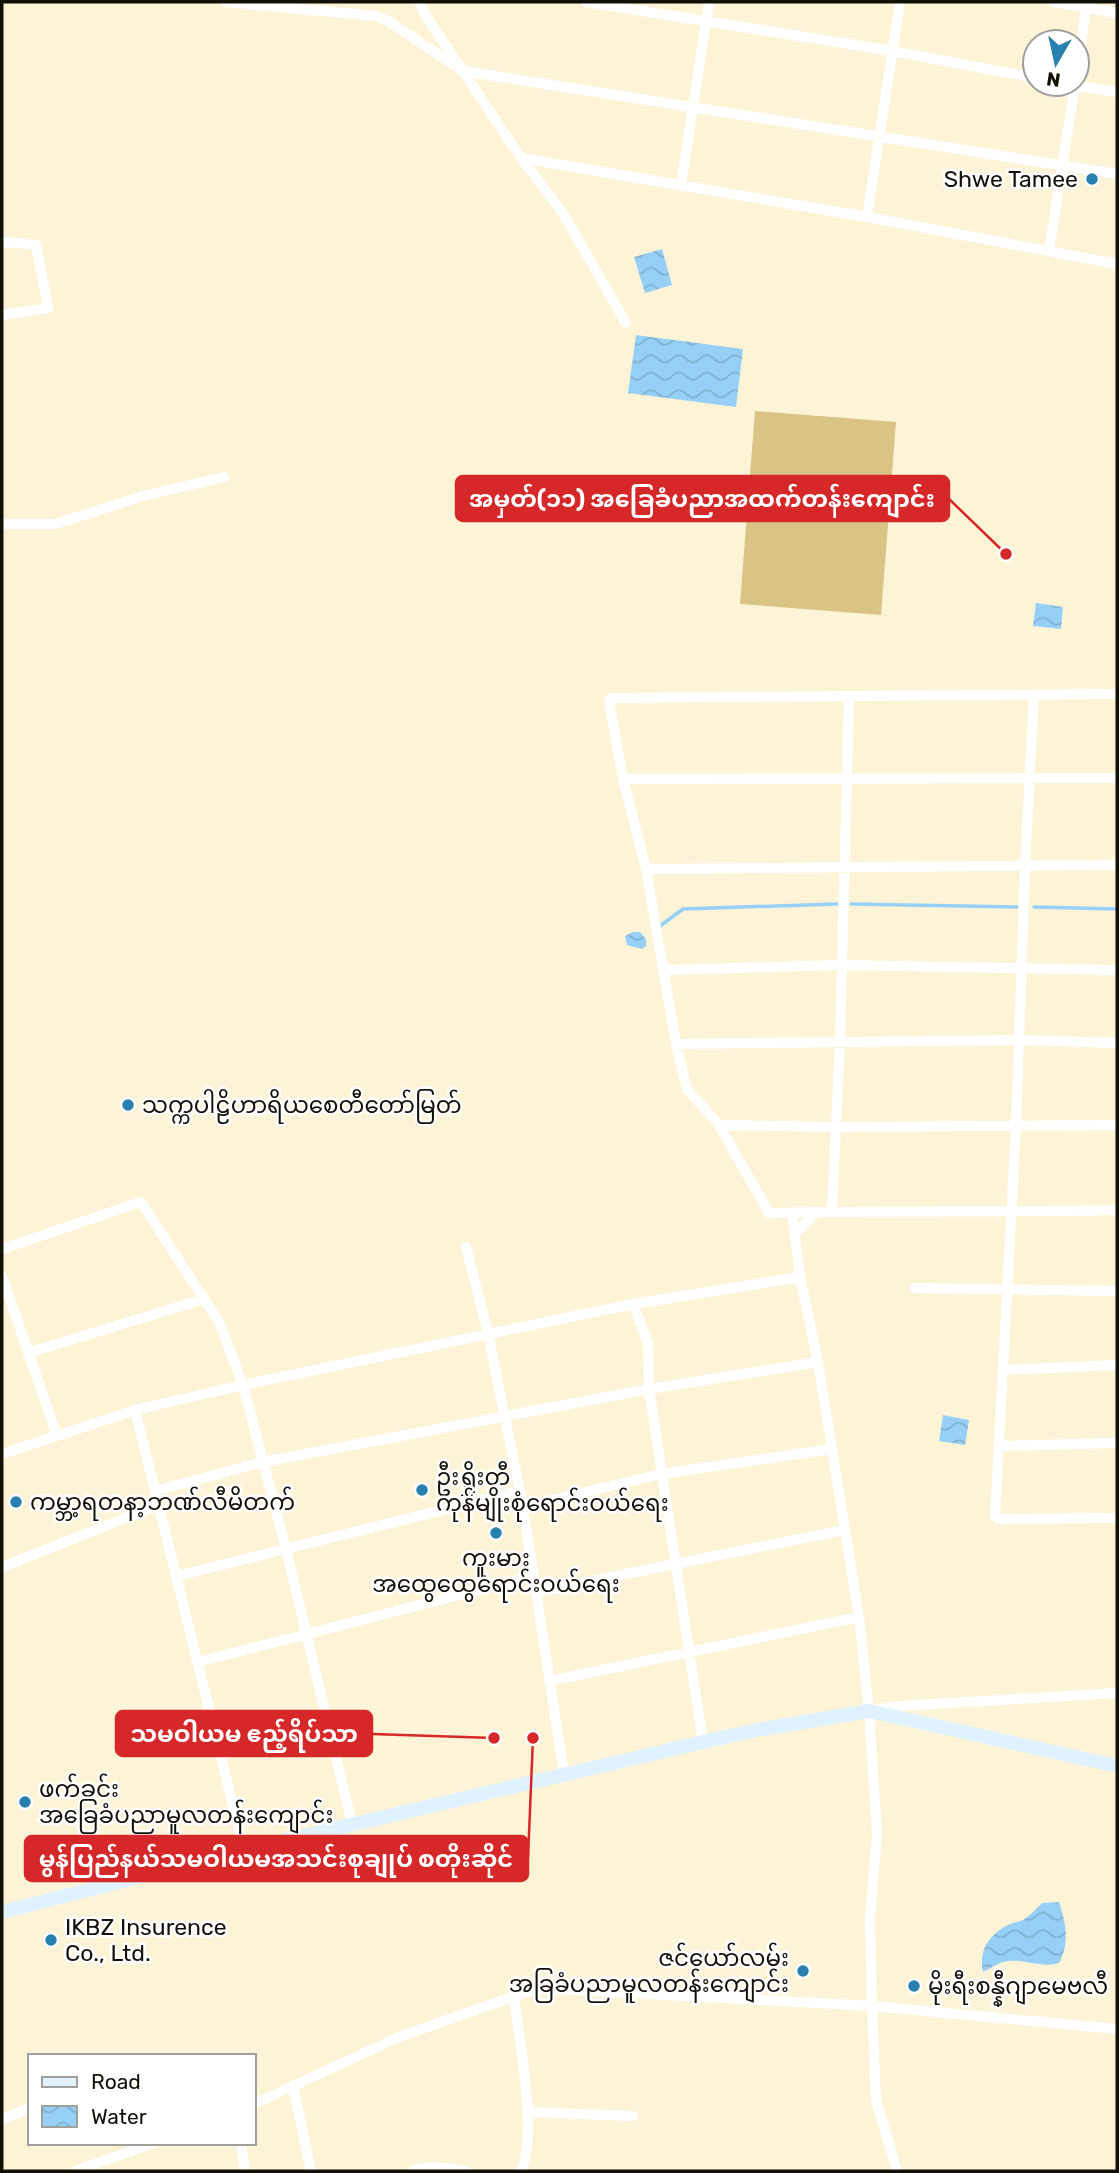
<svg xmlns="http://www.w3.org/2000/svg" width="1119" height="2173" viewBox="0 0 1119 2173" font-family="Rubik,'Noto Sans Myanmar',sans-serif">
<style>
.pitch{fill:#d9c486}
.water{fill:url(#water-waves)}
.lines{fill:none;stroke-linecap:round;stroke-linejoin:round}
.stream{stroke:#96d0f6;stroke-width:3.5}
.minor{stroke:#fff;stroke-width:10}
.secondary{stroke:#dff2fd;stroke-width:14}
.poi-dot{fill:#2880af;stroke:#fff;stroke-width:2.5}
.labels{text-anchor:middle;stroke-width:5;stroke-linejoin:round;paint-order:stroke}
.poi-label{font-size:23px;fill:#131007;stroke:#fff;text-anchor:start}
.leader{fill:none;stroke:#d62828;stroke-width:2.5}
.callout-dot{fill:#d62828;stroke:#fff;stroke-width:2.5}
.callout{fill:#d62828;stroke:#d62828;stroke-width:2.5}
.callout-label{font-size:24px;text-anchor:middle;font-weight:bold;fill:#fff}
</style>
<defs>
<pattern id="water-waves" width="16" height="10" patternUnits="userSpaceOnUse" patternTransform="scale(1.75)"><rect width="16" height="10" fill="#96d0f6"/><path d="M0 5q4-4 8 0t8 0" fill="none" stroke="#80b2d1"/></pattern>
</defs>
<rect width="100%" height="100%" fill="#fdf4d7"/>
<!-- pitch -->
<path class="pitch" d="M755,411L896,422L881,615L740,604Z"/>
<!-- water -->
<path class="water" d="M662,249L672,285L645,293L634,257Z
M636,335L743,349L736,407L628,393Z
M1036,603L1063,607L1061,629L1033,626Z
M633,932H640L646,939V946L642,949L627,945L625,936Z
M943,1415L969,1420L965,1445L939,1441Z
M1059,1902C1066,1923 1070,1943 1059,1963C1039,1969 1023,1957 1003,1962C997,1964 989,1969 983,1972C978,1950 990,1933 1010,1924C1015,1922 1021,1922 1026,1918C1031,1914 1037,1908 1042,1903Z"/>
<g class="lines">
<!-- stream -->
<path class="stream" d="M851,904L1017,907
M1034,907L1117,909
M660,926L683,909L837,904"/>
<!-- minor -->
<path class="minor" d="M225,2L376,16L388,21L463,71L1117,174
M419,2L428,19L521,158L564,215L626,323
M586,2L893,51L1035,78
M1054,2L1117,13
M1077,70L1087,2
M1066,84L1117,92
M521,158L867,217L1117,264
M681,185L709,2
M867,217L900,2
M2,243L8,242L36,245L48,308L2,315
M1049,251L1075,84
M2,524H55L143,496L224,477
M1117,694L611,698L609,701L623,779L646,869L676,1044L687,1089L719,1125L769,1213C885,1210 1001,1213 1117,1210
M1034,695L1025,866L1016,1126L995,1516L998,1519L1117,1518
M623,779L1117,778
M646,869L1117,865
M663,970L841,965L1117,970
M676,1044L1019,1040L1117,1043
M719,1125L837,1127L1117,1125
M832,1211L840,1041L849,697
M792,1213L800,1277L818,1362L859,1617L869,1711L877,1833L870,1919L872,2006L876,2100L897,2171
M794,1234L817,1212
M466,1247L488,1333L523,1507L564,1774
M2,1249L141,1202L219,1322L243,1385L286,1549L352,1824
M2,1276L57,1436
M915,1288L1117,1291
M633,1304L648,1343L649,1389L703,1742
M28,1353L204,1299
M1003,1370L1117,1365
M135,1410L244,1850
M999,1446L1117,1443
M2,1454L135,1410L243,1385L633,1304L800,1277
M155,1491L263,1462L649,1389L818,1362
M523,1507L661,1474L832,1449
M2,1567L159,1505
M177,1576L519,1491
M537,1592L844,1530
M198,1662L533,1576
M549,1681L859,1617
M875,1710L899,1706L1117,1693
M220,1755L328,1728
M514,1997C519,2039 538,2135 521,2171
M293,2086L311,2171
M254,2104L399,2037L538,1988L872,2006L1117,2029
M528,2112L633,2116
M2,2119L30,2108
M241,2143L245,2171
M75,2171L154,2143
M412,2171C430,2165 448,2168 466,2171"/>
<!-- secondary -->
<path class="secondary" d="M2,1912L244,1850L703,1742L757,1730L869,1711L1117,1766"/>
</g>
<!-- markers -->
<g class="poi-dot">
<circle cx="1092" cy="179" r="7"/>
<circle cx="128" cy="1105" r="7"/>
<circle cx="422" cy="1490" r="7"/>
<circle cx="16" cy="1502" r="7"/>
<circle cx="496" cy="1533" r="7"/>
<circle cx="25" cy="1802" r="7"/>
<circle cx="51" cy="1940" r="7"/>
<circle cx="803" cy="1971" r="7"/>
<circle cx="914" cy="1986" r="7"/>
</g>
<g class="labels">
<!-- poi labels -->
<g class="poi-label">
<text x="1078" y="187" text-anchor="end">Shwe Tamee</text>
<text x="142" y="1113">သက္ကပါဠိဟာရိယစေတီတော်မြတ်</text>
<text x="436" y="1485">ဦးရှိုးတီ<tspan x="436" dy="26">ကုန်မျိုးစုံရောင်းဝယ်ရေး</tspan></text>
<text x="30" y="1510">ကမ္ဘာ့ရတနာ့ဘဏ်လီမိတက်</text>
<text x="496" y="1566" text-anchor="middle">ကူးမား<tspan x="496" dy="26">အထွေထွေရောင်းဝယ်ရေး</tspan></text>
<text x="39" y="1797">ဖက်ခင်း<tspan x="39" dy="26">အခြေခံပညာမူလတန်းကျောင်း</tspan></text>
<text x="65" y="1935">IKBZ Insurence<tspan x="65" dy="26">Co., Ltd.</tspan></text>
<text x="789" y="1966" text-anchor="end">ဇင်ယော်လမ်း<tspan x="789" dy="26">အခြခံပညာမူလတန်းကျောင်း</tspan></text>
<text x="928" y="1994">မိုးရီးစန္နီဂျာမေဗလီ</text>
</g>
</g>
<!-- callouts -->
<path class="leader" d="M1006 554L949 499M494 1738L372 1734M533 1738L528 1858"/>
<g class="callout-dot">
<circle cx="1006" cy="554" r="7"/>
<circle cx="494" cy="1738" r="7"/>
<circle cx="533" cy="1738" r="7"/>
</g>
<g class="callout">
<rect x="456" y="476" width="493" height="45" rx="7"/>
<rect x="116" y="1711" width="256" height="45" rx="7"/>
<rect x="25" y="1836" width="503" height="45" rx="7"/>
</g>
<g class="callout-label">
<text x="702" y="507">အမှတ်(၁၁) အခြေခံပညာအထက်တန်းကျောင်း</text>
<text x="244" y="1742">သမဝါယမ ဧည့်ရိပ်သာ</text>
<text x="276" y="1867">မွန်ပြည်နယ်သမဝါယမအသင်းစုချုပ် စတိုးဆိုင်</text>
</g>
<!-- border -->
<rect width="1119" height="2173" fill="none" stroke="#131007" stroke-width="7"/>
<!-- legend -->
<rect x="28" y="2054" width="228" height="91" fill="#ffffff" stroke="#a19f9c" stroke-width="2"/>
<rect x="42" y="2077" width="35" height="10" fill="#dff2fd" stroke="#a19f9c" stroke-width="2"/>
<text x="91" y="2089" font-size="21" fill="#131007">Road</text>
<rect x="42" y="2106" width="35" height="21" fill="url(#water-waves)" stroke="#a19f9c" stroke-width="2"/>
<text x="91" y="2124" font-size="21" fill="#131007">Water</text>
<!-- north arrow -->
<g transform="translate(1056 63) rotate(189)"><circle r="33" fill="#ffffff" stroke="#a19f9c" stroke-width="2"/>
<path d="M0-5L12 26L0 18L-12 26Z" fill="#2880af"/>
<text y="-10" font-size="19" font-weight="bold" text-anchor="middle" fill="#131007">N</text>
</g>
</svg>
